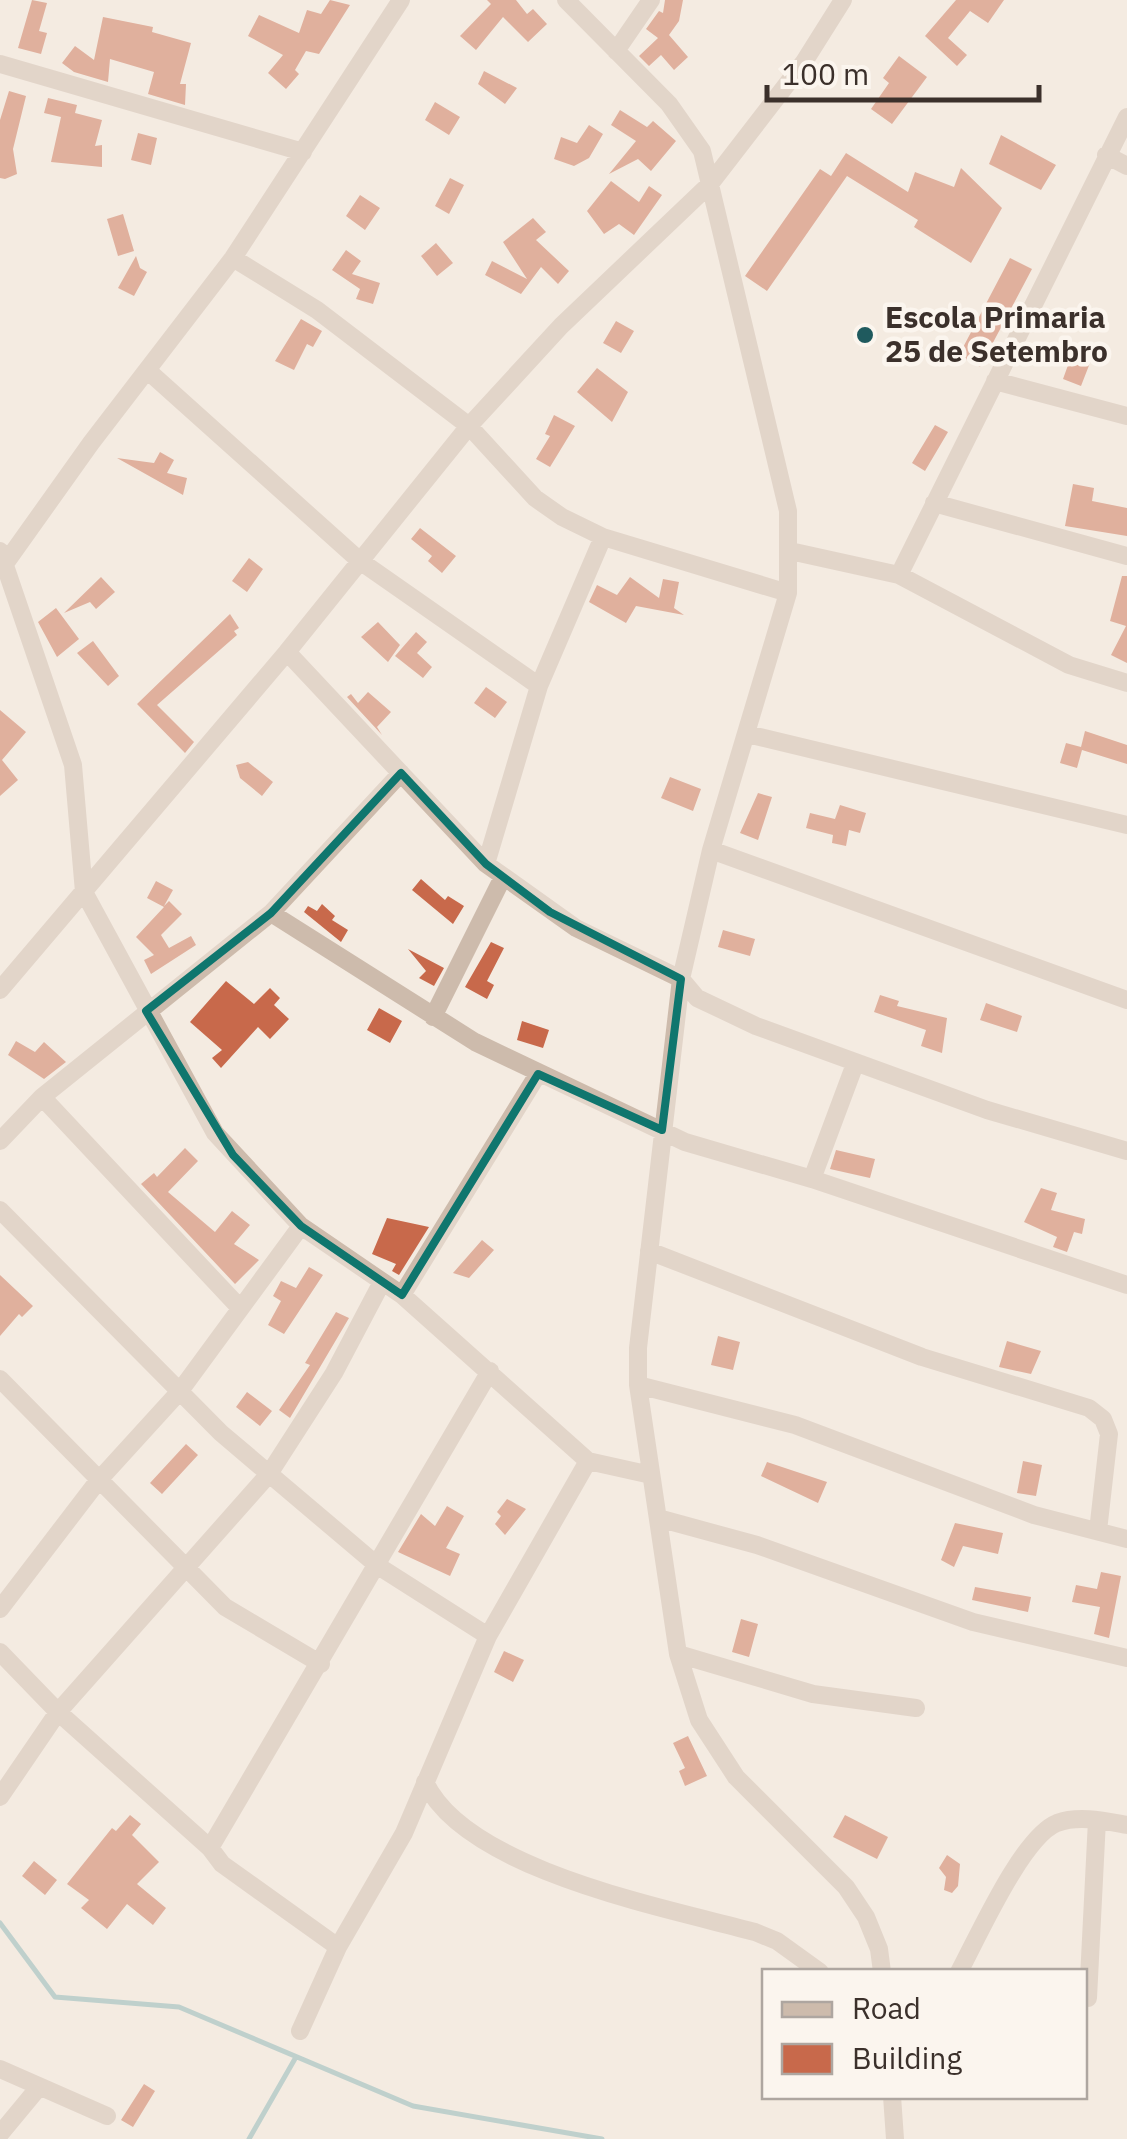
<svg xmlns="http://www.w3.org/2000/svg" width="1127" height="2139" viewBox="0 0 1127 2139" font-family="'IBM Plex Sans',sans-serif">
<style>
.lines{fill:none;stroke-linecap:round;stroke-linejoin:round}
.stream{stroke:#7fb0b2;stroke-width:5}
.building{fill:#c8694b}
.street{stroke:#cdbbac;stroke-width:18}
.marked{fill:none;stroke:#0f766e;stroke-width:8;stroke-linejoin:round}
.poi-dot{fill:#1f5a5e;stroke:#fbf5ee;stroke-width:4}
.labels{text-anchor:middle;stroke-width:9;stroke-linejoin:round;paint-order:stroke}
.poi-label{font-size:30px;font-weight:bold;fill:#3b302b;stroke:#fbf5ee;text-anchor:start}
</style>
<rect width="100%" height="100%" fill="#f4ebe1"/>
<g class="lines">
<!-- stream -->
<path class="stream" d="M0,1923L55,1997L179,2007L413,2106L602,2139
M249,2139L296,2057"/>
</g>
<!-- building -->
<path class="building" d="M32,0L47,3L39,31L47,33L41,54L18,48Z
M330,0L350,5L319,54L306,51L295,70L299,74L286,89L268,73L283,55L248,36L259,15L299,33L307,10L321,14Z
M487,0H516L527,14L533,9L547,24L528,42L503,17L476,50L460,36L491,4Z
M665,0H683L679,21L669,35L688,57L674,70L661,55L649,66L639,56L658,38L646,29L659,11L663,13Z
M956,0H1004L988,23L970,11L948,38L967,55L957,66L925,36Z
M103,17L153,27L152,32L191,43L180,84H186L185,105L148,94L154,72L110,59L108,82L74,72L62,63L75,46L94,60Z
M899,56L927,77L892,124L871,109L889,83L883,78Z
M484,71L517,88L505,104L478,84Z
M9,91L26,96L13,149L17,174L5,179L0,178V120Z
M48,98L77,105L75,113L102,120L95,146L102,145V167L51,162L61,117L44,113Z
M435,102L460,117L449,135L425,120Z
M620,110L647,127L653,121L676,141L651,171L638,159L609,174L636,141L611,125Z
M589,125L603,134L589,158L574,166L554,159L561,137L577,143Z
M138,133L157,138L151,165L131,160Z
M1001,135L1056,165L1041,190L989,164Z
M846,153L908,192L915,172L954,187L961,168L1002,208L971,263L914,227L918,220L847,176L767,291L745,276L820,169L831,176Z
M450,178L464,185L449,214L435,206Z
M611,181L639,202L649,186L662,195L634,235L619,224L604,234L587,211Z
M360,195L380,208L365,230L346,216Z
M123,214L134,251L118,256L107,219Z
M533,218L546,232L536,240L569,271L558,284L541,267L521,294L485,275L492,261L527,279L503,242Z
M436,243L453,263L437,276L421,256Z
M346,250L361,261L352,274L380,283L373,304L356,299L360,289L332,270Z
M136,256L140,268L147,272L134,296L118,288Z
M1010,258L1032,269L980,367L959,355Z
M301,319L322,331L313,347L307,344L294,370L275,361Z
M616,321L634,331L621,353L603,343Z
M1076,343L1095,350L1081,386L1063,379Z
M597,368L628,392L612,422L577,392Z
M554,415L575,426L550,467L536,459L550,436L545,434Z
M935,425L948,432L925,471L912,463Z
M160,452L174,460L167,473L187,478L183,495L117,458L154,463Z
M1073,484L1094,488L1092,501L1127,508V536L1065,526Z
M420,528L456,556L442,573L428,561L432,556L411,539Z
M249,558L263,569L247,592L232,581Z
M1122,576H1127V663L1111,655L1126,626L1110,621Z
M101,577L115,592L96,609L90,602L64,613Z
M630,577L659,598L663,579L679,582L674,608L684,615L636,606L626,623L589,602L597,585L617,595Z
M56,608L79,639L57,657L38,622Z
M230,614L239,628L234,631L237,635L157,705L194,742L185,753L137,704Z
M378,622L400,645L388,662L361,637Z
M416,632L427,642L417,653L432,667L423,678L395,656Z
M93,641L119,676L108,686L77,653Z
M486,687L507,702L495,718L474,703Z
M368,692L391,712L377,727L382,735L347,697L351,694L358,703Z
M0,710L26,732L2,760L18,780L0,796Z
M1085,731L1127,745V764L1082,750L1077,768L1060,763L1066,743L1081,747Z
M248,762L273,782L262,796L240,778L236,765Z
M670,777L701,789L693,811L661,798Z
M758,793L772,797L758,840L740,833Z
M840,805L866,813L860,833L849,830L846,846L832,843L833,835L806,828L810,813L835,819Z
M421,879L445,900L448,896L464,906L453,924L412,890Z
M156,881L173,890L164,906L169,901L182,914L161,935L169,948L191,936L196,945L151,974L144,960L154,955L136,937L164,907L147,898Z
M322,904L335,916L332,920L348,930L341,942L304,912L308,906L317,911Z
M723,930L755,939L750,956L718,947Z
M491,942L504,948L487,981L494,985L487,999L465,987Z
M408,949L444,968L434,986L419,978L426,971Z
M226,981L254,1004L270,988L280,998L274,1005L289,1019L270,1039L258,1027L221,1068L212,1058L222,1050L190,1022Z
M880,995L899,1001L897,1006L947,1018L942,1053L921,1046L926,1030L874,1012Z
M986,1003L1022,1016L1017,1032L980,1020Z
M379,1008L402,1021L390,1043L367,1030Z
M522,1021L549,1030L543,1048L517,1040Z
M16,1041L35,1052L44,1042L66,1062L44,1079L8,1055Z
M185,1148L198,1161L168,1192L215,1232L232,1211L250,1225L234,1244L259,1260L235,1284L141,1184L154,1173L157,1177Z
M836,1150L875,1159L870,1178L830,1169Z
M1041,1188L1057,1193L1051,1210L1085,1219L1082,1234L1074,1232L1067,1252L1053,1247L1057,1237L1024,1222Z
M387,1218L429,1227L399,1275L392,1271L396,1264L372,1254Z
M482,1240L494,1250L469,1278L453,1273Z
M309,1267L323,1275L284,1334L268,1325L281,1301L273,1296L281,1281L296,1288Z
M0,1275L33,1306L22,1317L19,1314L0,1336Z
M336,1312L349,1318L290,1418L279,1410L310,1365L305,1363Z
M718,1336L740,1342L733,1370L711,1365Z
M1007,1341L1041,1351L1031,1374L999,1367Z
M247,1392L272,1411L260,1426L236,1407Z
M186,1444L198,1455L162,1494L150,1483Z
M1023,1461L1042,1465L1036,1496L1017,1493Z
M767,1462L827,1482L818,1503L761,1476Z
M507,1499L526,1509L505,1535L495,1524L501,1516L497,1512Z
M447,1506L464,1516L446,1548L460,1554L450,1576L398,1552L421,1514L435,1526Z
M955,1523L1003,1533L998,1554L963,1546L954,1567L941,1560Z
M1101,1572L1121,1576L1109,1638L1094,1634L1100,1607L1072,1602L1076,1585L1097,1589Z
M975,1587L1031,1597L1028,1612L972,1600Z
M741,1619L758,1624L749,1657L732,1652Z
M504,1651L524,1660L513,1682L494,1672Z
M688,1736L707,1776L685,1786L679,1771L685,1768L673,1743Z
M130,1815L141,1824L132,1835L159,1862L137,1884L166,1908L153,1925L127,1904L107,1929L81,1908L89,1900L67,1884L112,1828L116,1831Z
M845,1815L888,1837L877,1859L833,1837Z
M947,1855L960,1864L958,1886L952,1893L944,1890L946,1877L939,1868Z
M34,1861L57,1880L45,1895L22,1876Z
M144,2084L155,2091L133,2127L121,2120Z"/>
<g class="lines">
<!-- street -->
<path class="street" d="M566,0L669,104L702,151L788,511V593L711,850L681,979L638,1348V1385L678,1654L699,1720L736,1777L846,1887L866,1917L879,1949L882,1972
M616,51L651,0
M0,64L303,152
M1106,155L1127,166
M233,258L317,310L469,426L535,498L562,517L603,537L788,593
M147,370L360,561L539,686
M995,381L1127,416
M934,503L1127,556
M0,551L73,765L84,892L215,1133L301,1226L402,1295L588,1461L651,1475
M790,551L899,575L1069,665L1127,683
M2,568L91,443L233,258L401,0
M899,575L1127,117
M287,652L486,864L576,928L681,979L697,998L756,1026L987,1110L1127,1151
M747,734L1127,825
M711,850L1127,1000
M486,864L539,686L603,537
M271,913L475,1042L685,1142L812,1179L1127,1285
M0,990L287,652L469,426L561,326L710,184L804,62L843,0
M433,1017L503,877
M42,1097L240,1308
M0,1141L42,1097L271,913L401,773
M812,1179L855,1064
M0,1210L221,1433L378,1566L488,1636
M649,1251L922,1357L1089,1408L1103,1419L1109,1434L1098,1531
M402,1295L538,1074
M0,1379L225,1607L321,1664
M638,1385L795,1425L1034,1515L1127,1539
M658,1518L757,1545L973,1622L1127,1658
M0,1609L98,1481L180,1391L301,1226
M0,1652L58,1712L210,1848L222,1864L338,1947
M678,1654L813,1694L916,1708
M425,1782C466,1870 666,1908 755,1932L777,1941L820,1972
M0,1797L58,1712L269,1474L334,1373L382,1282
M210,1848L490,1371
M959,1972C978,1937 1022,1837 1057,1823C1079,1815 1105,1821 1127,1825
M1088,1998L1097,1820
M300,2031L338,1947L404,1833L488,1636L588,1461
M0,2069L107,2116
M892,2096L895,2139
M0,2134L39,2087"/>
</g>
<!-- marked area -->
<path d="M0 0H1127V2139H0ZM401,773L486,864L550,912L681,979L662,1130L538,1074L402,1295L301,1226L233,1155L146,1011L271,913Z" fill="#f4ebe1" fill-opacity=".55" fill-rule="evenodd"/>
<path class="marked" d="M401,773L486,864L550,912L681,979L662,1130L538,1074L402,1295L301,1226L233,1155L146,1011L271,913Z"/>
<!-- markers -->
<circle class="poi-dot" cx="865" cy="335" r="10"/>
<g class="labels">
<!-- poi labels -->
<g class="poi-label">
<text x="885" y="328">Escola Primaria<tspan x="885" dy="34">25 de Setembro</tspan></text>
</g>
</g>
<!-- legend -->
<rect x="762" y="1969" width="325" height="130" fill="#fbf5ee" stroke="#aea6a0" stroke-width="2.5"/>
<rect x="782" y="2002" width="50" height="15" fill="#cdbbac" stroke="#aea6a0" stroke-width="2.5"/>
<text x="852" y="2019" font-size="30" fill="#3b302b">Road</text>
<rect x="782" y="2044" width="50" height="30" fill="#c8694b" stroke="#aea6a0" stroke-width="2.5"/>
<text x="852" y="2069" font-size="30" fill="#3b302b">Building</text>
<!-- scale -->
<path d="M767 85v15h272v-15" fill="none" stroke="#3b302b" stroke-width="5"/>
<text x="782" y="85" font-size="30" fill="#3b302b" stroke="#fbf5ee" stroke-width="8" paint-order="stroke">100 m</text>
</svg>
